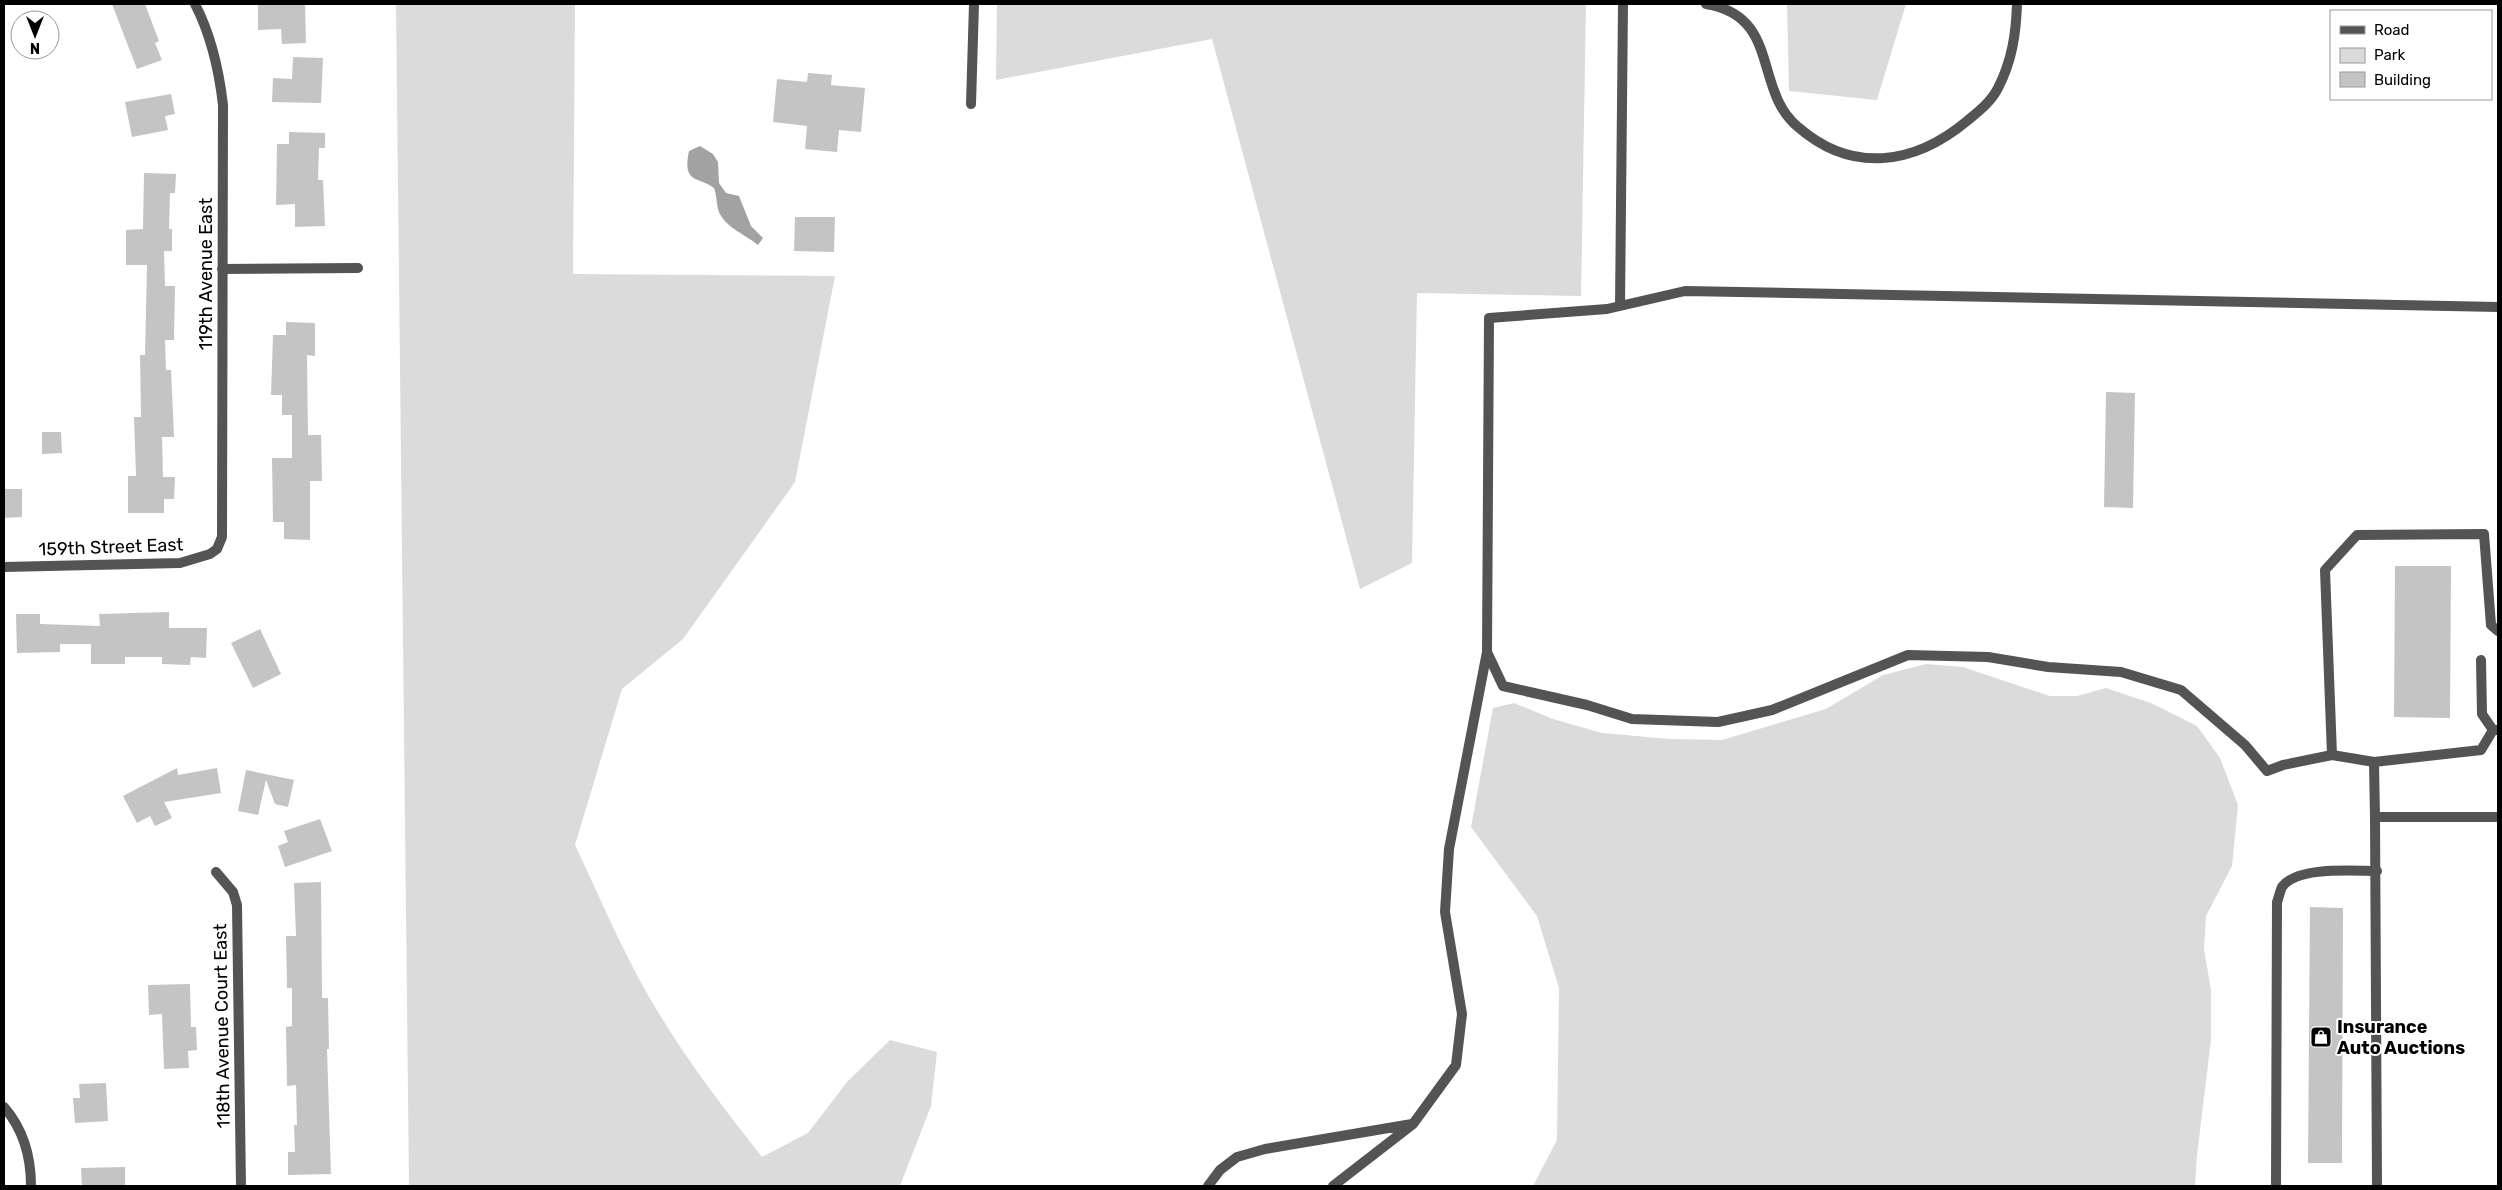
<svg xmlns="http://www.w3.org/2000/svg" width="2502" height="1190" viewBox="0 0 2502 1190" font-family="Rubik,sans-serif">
<style>
.green{fill:#dbdbdb}
.water{fill:#a2a2a2}
.building{fill:#c4c4c4}
.lines{fill:none;stroke-linecap:round;stroke-linejoin:round}
.lane{stroke:#545454;stroke-width:10}
.street{stroke:#545454;stroke-width:10}
.labels{text-anchor:middle;stroke-width:4;stroke-linejoin:round;paint-order:stroke}
.street-label{font-size:18px;fill:#000;stroke:#fff}
.poi-label{font-size:18px;font-weight:bold;fill:#000;stroke:#fff;text-anchor:start}
</style>
<rect width="100%" height="100%" fill="#fff"/>
<!-- green -->
<path class="green" d="M396,4H575L573,274L835,276L795,482L683,639L622,689L575,845C601,900 628,964 660,1015C690,1065 726,1111 762,1157L808,1133L847,1082L890,1040L937,1052L931,1106L900,1186H409Z
M997,4H1586L1581,296L1417,293L1412,563L1360,589L1212,39L996,80Z
M1787,4H1906L1877,100L1789,91Z
M1926,664L1963,667L2050,696H2077L2106,688L2151,703L2197,726L2220,758L2238,805L2232,866L2206,916L2204,949L2211,990V1040L2197,1155L2195,1186H1533L1557,1140L1559,988L1537,916L1471,827L1493,708L1514,703L1553,719L1602,733L1670,739L1722,740L1826,709L1883,675Z"/>
<!-- water -->
<path class="water" d="M700,146L713,154L718,162L719,183L726,193L739,196L751,226L763,238L758,245C746,235 725,227 719,212C716,204 717,196 714,188C698,176 682,184 689,151Z"/>
<!-- building -->
<path class="building" d="M112,4H145L159,41L155,43L162,60L137,69Z
M258,4H305L306,43L282,44L281,29L258,30Z
M293,57L323,58L321,103L272,102L273,78L292,79Z
M808,73L832,75L831,85L865,88L861,132L839,130L837,152L805,149L807,126L773,122L777,79L807,82Z
M171,94L175,114L165,116L168,130L132,137L125,102Z
M289,132L325,133V148H319L318,180H323L325,226L295,227V204L276,205L277,144H289Z
M144,173L176,174L175,193H170L169,229H172V251H164L165,286H175L174,340H165L166,370H171L174,437H162L163,477H175L174,499H164V513H128V476H136L134,417H141L140,355H145L147,265H126V230L143,229Z
M795,217H835L834,252L794,251Z
M286,322L315,323V356L307,355L308,435H321L322,481H310V540L284,539V522H273L272,458H292V415H282V395H271L273,335H286Z
M2106,392L2135,393L2133,508L2104,507Z
M42,432H61L62,453L42,454Z
M4,489H22V517L4,518Z
M2395,566H2451L2450,718L2394,717Z
M169,612V628H207L206,658L191,657L190,665L162,664V657H125V664H91V644H60V652L17,653L16,614H40V624L100,626L99,614Z
M260,629L281,674L253,688L231,643Z
M177,768L178,775L217,768L221,793L164,802L172,818L155,826L150,816L137,823L123,796Z
M246,770L294,780L288,807L275,804L266,780L258,815L238,811Z
M320,819L332,851L285,867L278,846L288,842L284,831Z
M321,882L322,998H328L329,1049H327L331,1174L288,1175V1152H295L294,1125H297L296,1085L287,1086L286,1027L292,1026V988H287L286,936H296L294,883Z
M2310,907L2343,908L2342,1163H2308Z
M190,984L191,1027H196L197,1050L188,1051L189,1068L164,1069L162,1014L149,1015L148,985Z
M106,1083L108,1121L75,1123L73,1098H80L79,1084Z
M125,1167V1186H82L81,1168Z"/>
<g class="lines">
<!-- lane -->
<path class="lane" d="M1706,4C1781,16 1753,90 1798,127C1852,174 1914,165 1967,121C1978,112 1991,102 1998,88C2012,61 2016,34 2017,4
M1620,306L1623,4
M2481,660L2482,714L2493,730
M2332,755L2325,570L2357,535L2484,534L2491,625L2498,631
M2374,762L2332,755L2283,765L2267,771L2245,745L2181,690L2121,672L2048,667L1988,657L1908,655L1772,710L1718,722L1632,719L1587,705L1503,686L1487,652L1489,318L1607,309L1685,291L2498,307
M2375,817L2374,762L2481,750L2493,730H2498
M1208,1186L1220,1170L1237,1157L1265,1149L1412,1124
M1333,1186L1413,1124L1456,1065L1462,1014L1445,912L1449,849L1487,652
M2276,1186L2277,902C2279,897 2280,891 2282,887C2297,866 2353,871 2377,871
M2377,1186L2375,817H2498"/>
<!-- street -->
<path class="street" d="M971,104L974,4
M222,269L358,268
M4,567L180,563L210,554L217,549L222,537L223,105C219,70 211,35 195,4
M216,872L233,892L237,905L241,1186
M4,1107C24,1130 31,1157 31,1186"/>
</g>
<!-- icons -->
<defs>
<g id="shop-square" transform="scale(1.125)"><rect x="-9" y="-9" width="18" height="18" rx="4" fill="#000" stroke="#fff"/><path d="M-5-2.5h2.3a2.7 3.5 0 0 1 5.4 0H5L5.5 6h-11ZM-1.5-2.5h3a1.5 2.3 0 0 0-3 0Z" fill="#fff"/></g>
</defs>
<g fill-rule="evenodd">
<use href="#shop-square" x="2321" y="1037"/>
</g>
<g class="labels">
<!-- street labels -->
<g class="street-label">
<text transform="translate(206 274) rotate(-90)" y="6">119th Avenue East</text>
<text transform="translate(111 547) rotate(-2)" y="6">159th Street East</text>
<text transform="translate(222 1026) rotate(-91)" y="6">118th Avenue Court East</text>
</g>
<!-- poi labels -->
<g class="poi-label">
<text x="2337" y="1033">Insurance<tspan x="2337" dy="21">Auto Auctions</tspan></text>
</g>
</g>
<!-- border -->
<rect width="2502" height="1190" fill="none" stroke="#000000" stroke-width="10"/>
<!-- legend -->
<rect x="2330" y="10" width="162" height="90" fill="#ffffff" stroke="#999999"/>
<rect x="2340" y="26" width="25" height="8" fill="#545454" stroke="#999999"/>
<text x="2374" y="35" font-size="15" fill="#000000">Road</text>
<rect x="2340" y="48" width="25" height="15" fill="#dbdbdb" stroke="#999999"/>
<text x="2374" y="60" font-size="15" fill="#000000">Park</text>
<rect x="2340" y="72" width="25" height="15" fill="#c4c4c4" stroke="#999999"/>
<text x="2374" y="85" font-size="15" fill="#000000">Building</text>
<!-- north arrow -->
<g transform="translate(35 35) rotate(180)"><circle r="24" fill="#ffffff" stroke="#999999"/>
<path d="M0-4L9 19L0 12L-9 19Z" fill="#000000"/>
<text y="-8" font-size="14" font-weight="bold" text-anchor="middle" fill="#000000">N</text>
</g>
</svg>
